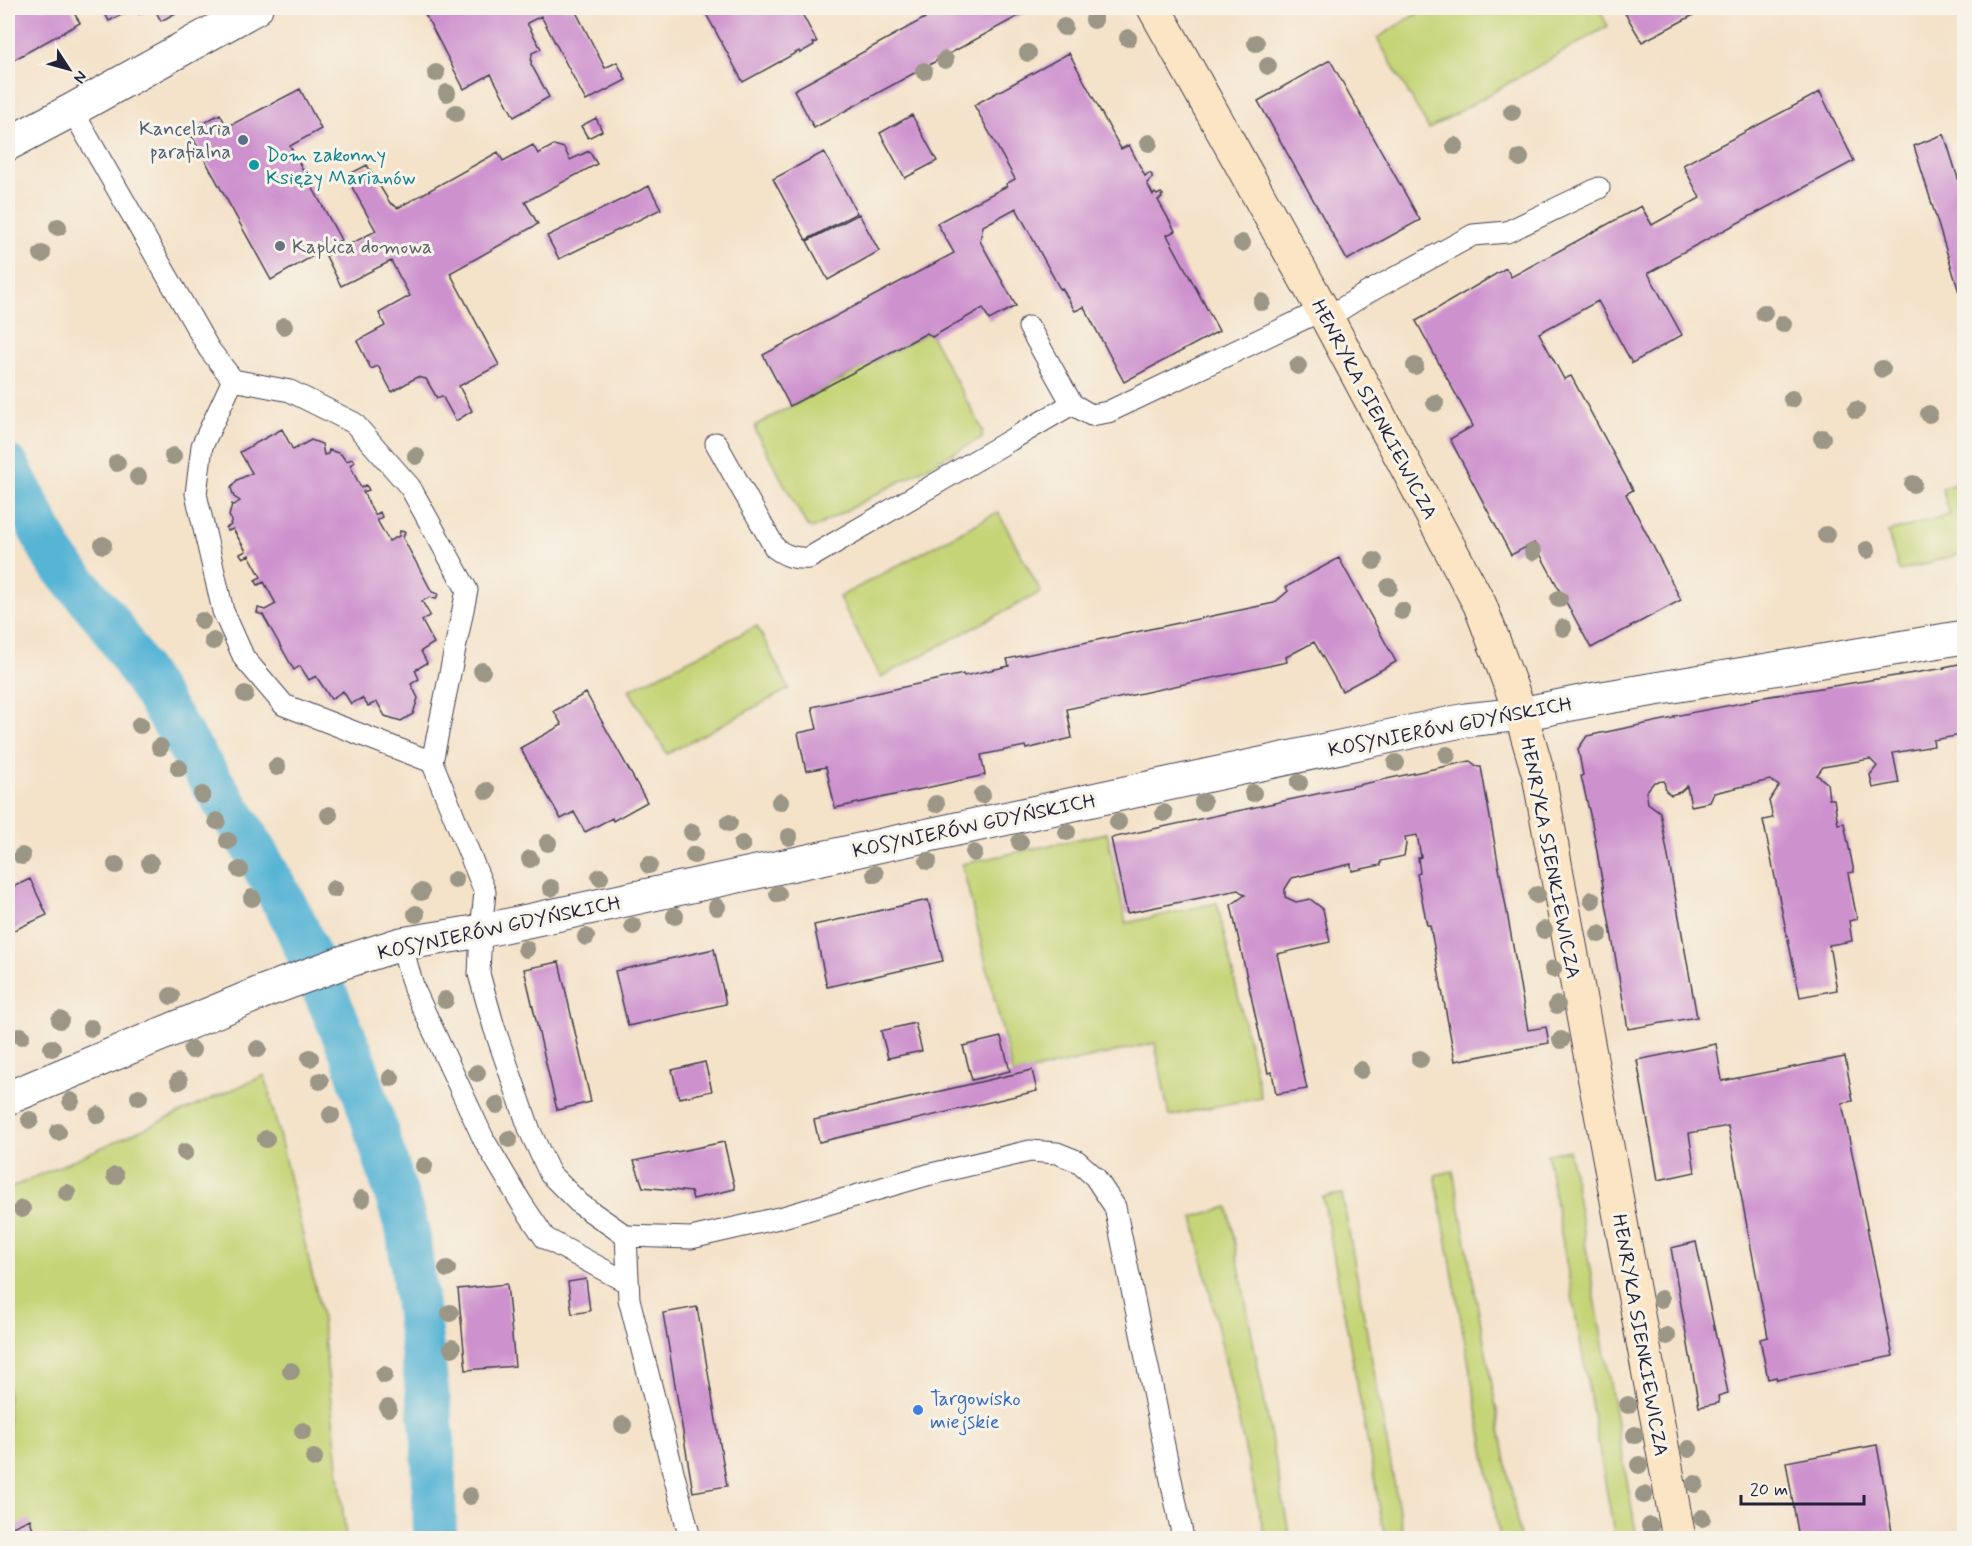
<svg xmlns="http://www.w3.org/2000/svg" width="1972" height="1546" viewBox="0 0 1972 1546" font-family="Mynerve,sans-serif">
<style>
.green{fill:#c5d476;stroke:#747b58;stroke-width:1.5}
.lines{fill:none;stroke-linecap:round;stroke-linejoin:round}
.canal{stroke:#57b4d5;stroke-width:44}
.building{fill:#cd91ce}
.lane-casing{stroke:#423f50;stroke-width:23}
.street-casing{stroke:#423f50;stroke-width:35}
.secondary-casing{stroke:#423f50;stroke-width:35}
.lane{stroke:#fff;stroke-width:21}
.street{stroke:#fff;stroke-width:33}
.secondary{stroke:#fce5c4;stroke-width:33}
.tree{fill:#9b9685}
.service-dot{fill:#5c6f8a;stroke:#f7f3e8;stroke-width:2}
.culture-dot{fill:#0f9aa8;stroke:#f7f3e8;stroke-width:2}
.worship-dot{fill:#6b7280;stroke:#f7f3e8;stroke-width:2}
.shop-dot{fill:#3f7fe0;stroke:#f7f3e8;stroke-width:2}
.labels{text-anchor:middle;stroke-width:6;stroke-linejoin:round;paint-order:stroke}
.service-label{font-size:20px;fill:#4e5e75;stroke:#f7f3e8;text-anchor:end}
.culture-label{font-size:20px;fill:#0d838f;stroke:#f7f3e8;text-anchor:start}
.worship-label{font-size:20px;fill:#5b616d;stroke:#f7f3e8;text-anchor:start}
.street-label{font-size:20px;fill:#22223b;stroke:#f7f3e8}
.shop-label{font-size:20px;fill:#366cbe;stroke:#f7f3e8;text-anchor:start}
</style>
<rect width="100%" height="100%" fill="#f7f3e8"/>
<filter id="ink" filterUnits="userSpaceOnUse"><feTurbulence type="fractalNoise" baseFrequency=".0167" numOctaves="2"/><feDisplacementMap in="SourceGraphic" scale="12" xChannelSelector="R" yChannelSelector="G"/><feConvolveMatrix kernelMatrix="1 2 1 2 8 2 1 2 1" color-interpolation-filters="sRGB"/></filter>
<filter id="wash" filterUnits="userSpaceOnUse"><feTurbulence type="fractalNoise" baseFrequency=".008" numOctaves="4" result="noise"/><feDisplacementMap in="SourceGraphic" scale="24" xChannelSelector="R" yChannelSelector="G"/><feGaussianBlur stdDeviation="1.35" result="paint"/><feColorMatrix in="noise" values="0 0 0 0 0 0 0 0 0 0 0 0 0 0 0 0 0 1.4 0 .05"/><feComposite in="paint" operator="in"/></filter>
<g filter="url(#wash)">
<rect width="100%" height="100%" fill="#f4e2c9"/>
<!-- green -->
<path class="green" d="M1422,8H1598L1608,26L1429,129L1377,38L1423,10Z
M927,333L932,337L983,431L981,433L983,437L812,529L807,526L756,432V425Z
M1964,482V553L1899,571L1888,532L1950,515L1942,488Z
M998,512L1041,592L881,677L839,597Z
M757,626L789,689L667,754L629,690Z
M1107,833L1126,923L1217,903L1261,1097L1169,1116L1155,1043L1013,1075L962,864Z
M265,1075L321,1312L346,1538H8V1189Z
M1569,1150L1637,1538H1615L1547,1154Z
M1453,1171L1520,1538H1500L1435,1175Z
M1342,1194L1404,1538H1385L1323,1197Z
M1228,1207L1290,1538H1265L1193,1217Z"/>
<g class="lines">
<!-- canal -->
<path class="canal" d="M8,467L55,558L108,621L247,837L293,919L352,1054L408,1232L433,1440L435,1538"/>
</g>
<g id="blocks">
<!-- building -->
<path class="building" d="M8,8H71L80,23L8,63Z
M102,8H134L109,21Z
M135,8H152L139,14Z
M154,8H185L161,21Z
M422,8H574L605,68L617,62L626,80L586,101L541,16L527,23L541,49L532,53L531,64L549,97L514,117L491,74L464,89Z
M703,8H799L817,42L813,43L814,45L800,53L799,51L743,82Z
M943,8H1033L814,128L794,90Z
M1622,8H1707L1642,42Z
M1069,53L1121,149L1129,145L1145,176L1149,173L1152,175V178L1147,183L1153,195L1155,193L1157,195L1161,193L1163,195L1161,196L1162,198L1158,200L1175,231L1167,235L1219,331L1124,382L1084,307L1075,311L1062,288L1060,289L1016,208L983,226L980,241L1016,306L989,320L983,308L932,337L927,333L790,406L763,355L954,253L937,223L1007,186L1006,184L1015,179L974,105Z
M1330,60L1420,220L1347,260L1258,101Z
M300,89L321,129L290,146L341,240L271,280L189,131L220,114L227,127Z
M1820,92L1854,161L1670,259L1671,261L1648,273L1682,335L1632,363L1598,301L1539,333L1564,379L1571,376L1633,490L1626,494L1681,600L1591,648L1534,543L1511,555L1450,439L1473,426L1416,321L1506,268L1511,277L1641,206L1652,225L1700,198L1683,165Z
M912,115L937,161L905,178L880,133Z
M596,118L602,131L588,138L581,126Z
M1944,134L1961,188L1964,187V290L1959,292L1914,146Z
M533,145L538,154L554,145L564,148L570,160L589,151L597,164L525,202L538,224L450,273L499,365L459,386L472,411L456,421L442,396L437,398L426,379L417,377L392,392L378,366L371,369L357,341L385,326L379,313L410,296L391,261L341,286L326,256L376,231L346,176L367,165L390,203L398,208L498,152L503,161Z
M824,152L857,213L806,240L773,179Z
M649,186L661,209L559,259L547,236Z
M859,214L879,251L828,280L807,241Z
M282,429L293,450L311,440L322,444L324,455L328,454L329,450L341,454L345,460L347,461L352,459L355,462L350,465L361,488L366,485L369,490L363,492L375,515L380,512L382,517L377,520L389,541L399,536L400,531L405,532L403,538L432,592L438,594L436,599L430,597L422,601L430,615L422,621L434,643L421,651L427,663L415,670L419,679L411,684L418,698L413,714L401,721L385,716L377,702L368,706L362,698L351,704L343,691L331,699L316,676L309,680L300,666L294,670L263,615L257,613L258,608L265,610L276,604L264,582L258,585L255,580L261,577L249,555L243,558L240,554L246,551L233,529L228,531L226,528L231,525L230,523L232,521L229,516L232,504L234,505L240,501L234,497L231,488L237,480L252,473L240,452Z
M1339,558L1396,662L1342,691L1314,642L1286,657L1287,662L1067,709L1072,738L1026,749L1025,746L981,755L985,775L835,808L826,767L806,771L798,733L817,729L812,707L963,674L964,676L1009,666L1007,659L1274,603L1288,591L1286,587Z
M1964,663V739L1961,735L1933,740L1934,746L1893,753L1899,783L1873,788L1870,775L1877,766L1870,759L1823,767L1817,775L1827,783L1829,799H1834L1838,824L1844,823L1854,872L1848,873L1857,919L1849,921L1852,941L1829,945L1837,990L1800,997L1763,820L1773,818L1769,801L1779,786L1770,780L1714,793L1710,802L1691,806L1687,786L1680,792L1671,795L1666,791L1664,781L1654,782L1646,792L1648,803L1660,812L1697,1017L1628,1029L1592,823L1581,776L1583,775L1578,749L1587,736L1674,718V716L1752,701V699L1945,668L1944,667Z
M586,693L647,802L613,821L612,818L585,832L574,812L561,819L520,748L562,725L554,711Z
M1964,743V767L1963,768L1960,749Z
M1470,761L1478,767H1481L1528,1030L1546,1027L1549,1043L1455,1061L1430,925H1427L1417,874L1420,873L1418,858L1421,857L1417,835L1405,837L1406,844L1404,856L1381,861V865L1352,871L1351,864L1292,878L1285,889V897L1296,902L1310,899L1323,909L1330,942L1277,954L1307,1089L1276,1094L1272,1072L1268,1073L1231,905L1245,895L1238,890L1127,913L1111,838Z
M30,879L47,915L8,933V889Z
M928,900L943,961L827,987L814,925Z
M714,949L726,1004L628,1026L615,971Z
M559,962L591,1102L557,1110L524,969Z
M915,1023L922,1051L888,1058L881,1031Z
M1001,1037L1010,1071L972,1080L963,1046Z
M1716,1044L1722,1081L1845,1057L1853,1101L1842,1103L1893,1356L1777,1380L1776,1377L1768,1379L1760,1339L1768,1337L1728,1126L1689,1133L1695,1172L1658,1180L1637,1060Z
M705,1062L712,1091L679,1098L672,1070Z
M1032,1070L1037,1091L819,1142L814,1120Z
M724,1142L735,1189L693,1199L691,1192L643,1187L634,1161Z
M1696,1242L1728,1393L1718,1396L1719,1403L1699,1407L1671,1248Z
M586,1279L590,1311L572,1314L568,1282Z
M507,1284L515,1366L466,1370L458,1289Z
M697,1307L727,1486L693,1492L663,1313Z
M1877,1445L1893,1538H1799L1786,1462Z
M30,1519L35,1538H8V1529Z"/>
</g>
</g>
<g filter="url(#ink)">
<use href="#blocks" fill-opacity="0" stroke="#423f50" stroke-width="1.5"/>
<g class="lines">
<!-- lane casing -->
<g class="lane-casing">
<path id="lane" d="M72,110L209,349L233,380L290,391L354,423L410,487L467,590L432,762L485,892L481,931L479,974L494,1027L530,1131L550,1174L580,1204L626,1236L691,1238L783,1217L927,1175L1030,1151L1057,1153L1077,1161L1095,1177L1115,1207L1183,1538
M1327,318L1365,294L1473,235L1507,232L1599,188
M1029,327L1072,404
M233,380L202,446L196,494L223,611L244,658L284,705L432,762
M716,443L775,548C786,556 795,559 809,558L1072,404L1091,415L1108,412L1322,310
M401,944L414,989L484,1140L522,1204L545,1238L628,1283
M626,1236L629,1299L690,1538"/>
</g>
<!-- street casing -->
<g class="street-casing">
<path id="street" d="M8,144L72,110L256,8
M8,1098L265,991L344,962L401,944L481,931L1466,720L1521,714L1596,699L1964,637"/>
</g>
<!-- secondary casing -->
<g class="secondary-casing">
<path id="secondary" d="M1154,8L1327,318L1480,605L1521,714L1539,776L1679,1538"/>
</g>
<!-- lane -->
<use href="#lane" class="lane"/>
<!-- street -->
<use href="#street" class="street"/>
<!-- secondary -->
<use href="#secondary" class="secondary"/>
</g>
<!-- trees -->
<g class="tree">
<circle cx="1094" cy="20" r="9"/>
<circle cx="1064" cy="27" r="9"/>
<circle cx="1128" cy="38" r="9"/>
<circle cx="1256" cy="43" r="9"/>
<circle cx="1028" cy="53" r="9"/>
<circle cx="945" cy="60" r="9"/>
<circle cx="1268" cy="66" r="9"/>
<circle cx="924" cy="71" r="9"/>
<circle cx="436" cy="73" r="9"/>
<circle cx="447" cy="93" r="9"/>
<circle cx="1512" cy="112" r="9"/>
<circle cx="456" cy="113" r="9"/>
<circle cx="1149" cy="143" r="9"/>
<circle cx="1455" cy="146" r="9"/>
<circle cx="1520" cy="158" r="9"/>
<circle cx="58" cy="227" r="9"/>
<circle cx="1242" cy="243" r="9"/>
<circle cx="42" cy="254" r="9"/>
<circle cx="1262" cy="302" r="9"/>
<circle cx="1764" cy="313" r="9"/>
<circle cx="1783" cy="324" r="9"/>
<circle cx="284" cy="326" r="9"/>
<circle cx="1298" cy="366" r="9"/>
<circle cx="1415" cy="366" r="9"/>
<circle cx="1882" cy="369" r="9"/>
<circle cx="1792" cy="399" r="9"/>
<circle cx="1435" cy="403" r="9"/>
<circle cx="1856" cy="410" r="9"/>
<circle cx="1929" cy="414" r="9"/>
<circle cx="1822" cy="438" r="9"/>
<circle cx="173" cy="456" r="9"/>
<circle cx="416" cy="456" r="9"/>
<circle cx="117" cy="463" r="9"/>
<circle cx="138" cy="477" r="9"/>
<circle cx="1913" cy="484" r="9"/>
<circle cx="1826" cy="535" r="9"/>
<circle cx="103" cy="545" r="9"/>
<circle cx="1867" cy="550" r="9"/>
<circle cx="1533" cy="552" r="9"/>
<circle cx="1374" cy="561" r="9"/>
<circle cx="1389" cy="587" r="9"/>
<circle cx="1559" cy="599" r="9"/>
<circle cx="1402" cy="611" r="9"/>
<circle cx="202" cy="621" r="9"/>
<circle cx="1563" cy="628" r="9"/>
<circle cx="213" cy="641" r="9"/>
<circle cx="482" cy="671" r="9"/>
<circle cx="245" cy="694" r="9"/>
<circle cx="140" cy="725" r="9"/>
<circle cx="160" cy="747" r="9"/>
<circle cx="1447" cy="755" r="9"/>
<circle cx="1396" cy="763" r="9"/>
<circle cx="277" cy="767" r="9"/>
<circle cx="179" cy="768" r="9"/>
<circle cx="1299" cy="783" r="9"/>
<circle cx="487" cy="791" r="9"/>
<circle cx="1253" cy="793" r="9"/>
<circle cx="202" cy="795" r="9"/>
<circle cx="982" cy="795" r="9"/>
<circle cx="780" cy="802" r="9"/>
<circle cx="1203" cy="802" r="9"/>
<circle cx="936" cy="804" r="9"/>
<circle cx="1164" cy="813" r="9"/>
<circle cx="329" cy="815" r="9"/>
<circle cx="217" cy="821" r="9"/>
<circle cx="1118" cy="822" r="9"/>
<circle cx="729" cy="823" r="9"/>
<circle cx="692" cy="832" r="9"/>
<circle cx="1067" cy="832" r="9"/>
<circle cx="789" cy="837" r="9"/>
<circle cx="228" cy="841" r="9"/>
<circle cx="1020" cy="842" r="9"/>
<circle cx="548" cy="843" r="9"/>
<circle cx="742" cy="844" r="9"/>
<circle cx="974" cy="853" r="9"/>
<circle cx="694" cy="855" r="9"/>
<circle cx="22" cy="856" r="9"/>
<circle cx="530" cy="859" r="9"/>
<circle cx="928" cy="861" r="9"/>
<circle cx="150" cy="863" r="9"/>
<circle cx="116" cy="865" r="9"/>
<circle cx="649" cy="865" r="9"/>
<circle cx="240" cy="870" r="9"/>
<circle cx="875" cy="874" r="9"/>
<circle cx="600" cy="877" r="9"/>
<circle cx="455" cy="880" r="9"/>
<circle cx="551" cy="888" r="9"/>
<circle cx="334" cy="889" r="9"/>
<circle cx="421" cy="892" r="9"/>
<circle cx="778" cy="894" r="9"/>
<circle cx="1537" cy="895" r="9"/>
<circle cx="252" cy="898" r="9"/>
<circle cx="1592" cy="900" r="9"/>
<circle cx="717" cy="907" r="9"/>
<circle cx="416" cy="914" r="9"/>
<circle cx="675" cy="916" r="9"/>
<circle cx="633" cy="926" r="9"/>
<circle cx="1544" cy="930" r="9"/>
<circle cx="1599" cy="934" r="9"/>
<circle cx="586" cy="937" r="9"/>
<circle cx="526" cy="949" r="9"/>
<circle cx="1553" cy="969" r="9"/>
<circle cx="171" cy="996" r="9"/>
<circle cx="445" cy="1000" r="9"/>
<circle cx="1557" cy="1005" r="9"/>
<circle cx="60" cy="1020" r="9"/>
<circle cx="91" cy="1028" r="9"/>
<circle cx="21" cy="1036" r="9"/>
<circle cx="1561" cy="1040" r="9"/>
<circle cx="52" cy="1048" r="9"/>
<circle cx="258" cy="1049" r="9"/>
<circle cx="192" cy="1050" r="9"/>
<circle cx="310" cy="1058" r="9"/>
<circle cx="1420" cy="1059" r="9"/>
<circle cx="1361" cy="1070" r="9"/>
<circle cx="477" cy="1073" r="9"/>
<circle cx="391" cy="1078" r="9"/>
<circle cx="179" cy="1081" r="9"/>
<circle cx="320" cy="1081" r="9"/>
<circle cx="139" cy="1097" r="9"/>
<circle cx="71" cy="1101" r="9"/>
<circle cx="497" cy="1105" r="9"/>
<circle cx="98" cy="1115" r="9"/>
<circle cx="331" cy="1115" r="9"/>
<circle cx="30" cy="1120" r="9"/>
<circle cx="58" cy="1132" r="9"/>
<circle cx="266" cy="1139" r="9"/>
<circle cx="509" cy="1139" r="9"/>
<circle cx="185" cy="1152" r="9"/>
<circle cx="424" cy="1166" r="9"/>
<circle cx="115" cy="1176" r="9"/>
<circle cx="67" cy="1193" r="9"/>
<circle cx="362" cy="1199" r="9"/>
<circle cx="22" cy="1209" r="9"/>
<circle cx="447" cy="1269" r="9"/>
<circle cx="1661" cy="1299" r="9"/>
<circle cx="450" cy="1313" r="9"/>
<circle cx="1667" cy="1336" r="9"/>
<circle cx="452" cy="1348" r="9"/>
<circle cx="291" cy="1371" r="9"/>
<circle cx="384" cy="1375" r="9"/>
<circle cx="1628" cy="1405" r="9"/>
<circle cx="388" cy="1408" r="9"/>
<circle cx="623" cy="1425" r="9"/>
<circle cx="303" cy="1431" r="9"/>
<circle cx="1635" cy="1435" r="9"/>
<circle cx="1689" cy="1449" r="9"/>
<circle cx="314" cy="1458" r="9"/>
<circle cx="1639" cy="1465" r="9"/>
<circle cx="1695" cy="1484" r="9"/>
<circle cx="1644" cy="1495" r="9"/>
<circle cx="470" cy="1496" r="9"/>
<circle cx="1702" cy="1518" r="9"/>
<circle cx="1650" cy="1526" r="9"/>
</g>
</g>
<!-- markers -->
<circle class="service-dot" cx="243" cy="140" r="6"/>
<circle class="culture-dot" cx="254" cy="165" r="6"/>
<circle class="worship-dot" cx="280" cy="246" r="6"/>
<circle class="shop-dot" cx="918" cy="1410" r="6"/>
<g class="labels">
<!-- service labels -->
<g class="service-label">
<text x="231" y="135">Kancelaria<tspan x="231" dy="23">parafialna</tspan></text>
</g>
<!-- culture labels -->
<g class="culture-label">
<text x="266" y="161">Dom zakonny<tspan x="266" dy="23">Księży Marianów</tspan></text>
</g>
<!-- worship labels -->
<g class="worship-label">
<text x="292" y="253">Kaplica domowa</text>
</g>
<!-- street labels -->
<g class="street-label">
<text transform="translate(1375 409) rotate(62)" y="7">HENRYKA SIENKIEWICZA</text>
<text transform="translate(1450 726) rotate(-11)" y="7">KOSYNIERÓW GDYŃSKICH</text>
<text transform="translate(974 825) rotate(-12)" y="7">KOSYNIERÓW GDYŃSKICH</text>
<text transform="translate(1551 858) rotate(79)" y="7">HENRYKA SIENKIEWICZA</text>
<text transform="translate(499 927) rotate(-12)" y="7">KOSYNIERÓW GDYŃSKICH</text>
<text transform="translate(1641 1335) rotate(80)" y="7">HENRYKA SIENKIEWICZA</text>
</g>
<!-- shop labels -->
<g class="shop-label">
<text x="930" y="1405">Targowisko<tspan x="930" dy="23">miejskie</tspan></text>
</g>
</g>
<!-- margin -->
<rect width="1972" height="1546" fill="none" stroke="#f7f3e8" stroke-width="30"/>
<!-- north arrow -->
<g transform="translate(69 69) rotate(126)" stroke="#f7f3e8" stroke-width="4.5" paint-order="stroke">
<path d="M0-4.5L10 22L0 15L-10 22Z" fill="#22223b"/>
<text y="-9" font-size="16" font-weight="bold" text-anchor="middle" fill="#22223b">N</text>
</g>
<!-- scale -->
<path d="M1741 1495v9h123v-9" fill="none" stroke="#22223b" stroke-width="3"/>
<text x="1750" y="1495" font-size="18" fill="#22223b" stroke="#f7f3e8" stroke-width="4.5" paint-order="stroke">20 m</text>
</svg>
